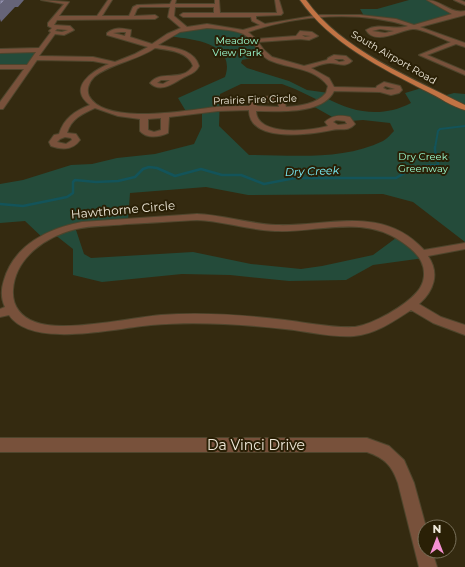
<svg xmlns="http://www.w3.org/2000/svg" width="465" height="567" viewBox="0 0 465 567" font-family="Montserrat,sans-serif">
<style>
.green{fill:#244b3a;fill-rule:evenodd}
.lines{fill:none;stroke-linecap:round;stroke-linejoin:round}
.stream-far1{stroke:#13545a;stroke-width:2}
.stream{stroke:#13545a;stroke-width:2.5}
.minor-casing{stroke:#4e452c;stroke-width:2}
.major-casing{stroke:#4e452c;stroke-width:2}
.minor{fill:#78513b;fill-rule:evenodd}
.major{fill:#c27344;fill-rule:evenodd}
.shaded-wall{fill:#666478}
.building{fill:#918fac;stroke:#666478}
.labels{text-anchor:middle;stroke-width:4;stroke-linejoin:round;paint-order:stroke}
.far-park-label{font-size:10px;fill:#9bf9ce;stroke:#2a2006}
.far-street-label{font-size:10px;fill:#f0eadb;stroke:#2a2006}
.far-water-label{font-size:11px;font-style:italic;fill:#7cf3ff;stroke:#2a2006}
.street-label{font-size:12px;fill:#f0eadb;stroke:#2a2006}
.near-street-label{font-size:14px;fill:#f0eadb;stroke:#2a2006}
</style>
<rect width="100%" height="100%" fill="#342a10"/>
<!-- green -->
<path class="green" d="M409,0H429L456,14L414,27L400,22L364,16L360,9H377Z
M204,27L243,32L265,55L242,60L241,63L247,68L289,81L307,90L329,93L326,98C354,113 382,118 411,103L405,93L425,87L443,96L454,93L465,94V242L413,202L383,194L248,195L206,187L130,193L128,221L75,227L84,254L91,258L193,252L251,264L301,269L322,266L373,255L400,235L424,258L373,265L346,280L289,281L230,275L182,274L102,282L73,275V249L54,234L44,239L25,221L0,223V184L23,180L71,165L92,164L117,158L155,154L194,144L202,127V111L187,113L178,98L225,77C237,42 191,39 167,36L172,33ZM241,84H282L295,89L320,101L311,105L334,118L350,121L363,120L390,123L394,131C391,134 387,139 383,141C342,161 293,155 249,155L219,126L220,94Z
M40,50L28,67H0V51Z"/>
<g class="lines">
<!-- stream-far1 -->
<path class="stream-far1" d="M435,148L438,131L440,129L465,126"/>
<!-- stream -->
<path class="stream" d="M0,204L23,206L67,197L73,193V182L75,180L96,182L118,181L135,177L143,169L149,167L157,168L175,176L201,169L222,175H241L264,184L295,178H396C412,168 419,165 438,165C438,158 434,153 435,147"/>
<!-- minor casing -->
<g class="minor-casing">
<path id="minor" d="M41,0L69,2L59,16H97L108,0H112L102,16H129L133,7L137,5L170,4L172,0H176L175,4H215V0H219L220,13H277L275,0H279L283,13L281,15L256,16V19L265,24L319,15H360L396,19L414,25L452,14L427,0C441,0 450,14 465,11V15L420,27L465,43V47L456,44L427,55L465,71V75L419,55L451,42C442,39 421,28 413,29C400,30 375,46 366,30C380,22 394,31 408,26C358,10 298,15 248,32L256,39L296,36L300,31L312,32L318,36L309,40L300,39L258,42L264,50L272,57L304,66L327,60L328,58L334,55L346,56L352,61C345,68 339,63 330,63C324,63 317,66 311,68L329,78L334,87L376,88L377,86L384,82L400,86L402,90L399,93L391,95L380,92L334,91C323,115 277,111 256,111C257,137 311,131 328,126L325,122C333,115 340,115 350,117L355,124C348,132 341,128 332,130C312,134 249,144 249,110L218,111L169,117L168,133C159,137 147,139 140,131V119L118,116L95,108C82,114 71,119 67,133L76,134L80,140C73,150 62,150 51,146L49,142L54,135L59,134C64,118 75,111 90,105C67,88 92,71 109,64L93,61L37,60L3,109H0V102L24,69H0V65H27L36,52L0,53V49L39,48L51,32L49,31L52,28L48,26V23L64,4ZM140,7H170L168,17L181,28L167,34L152,44L130,37L131,30C122,28 114,27 107,33V35L148,47L135,54L115,62L93,57L39,56L55,34L64,35L74,30L70,26L54,25L57,20L155,19L158,17L155,15L134,16L137,9ZM175,7H214V13H183L180,15L183,17H251L252,21L260,25L243,30L207,24L187,27L174,16ZM207,28C218,29 230,29 241,33C254,38 257,54 269,60C289,69 314,67 328,86L326,93C317,104 300,106 286,107C286,106 284,101 284,101C276,92 254,97 249,106C238,106 227,106 216,107C189,110 105,126 89,96C86,90 89,82 94,77C107,65 138,60 155,48C168,50 188,51 193,66C182,83 161,69 150,83C160,93 172,84 181,79C189,74 195,74 199,66C194,49 174,48 158,45L180,32ZM57,29L68,30L62,32L55,31ZM380,29L394,31L385,33L372,31ZM121,32H126L125,36L113,33ZM302,35L311,36L305,37ZM334,59H343L345,61L339,62ZM161,80H170L163,84L157,83ZM385,86L395,89L387,90L383,88ZM261,101L278,103L279,107L256,106ZM161,118V130L154,132L148,130V119ZM336,120L345,121L347,124L338,125L333,122ZM65,137L71,138L72,140L66,144L57,142L60,139Z
M454,0H460L465,2V5Z
M197,214C224,215 249,224 276,225C329,227 382,204 424,250L465,243V249L428,256C440,273 434,291 419,304L441,317L465,325V335L433,323L411,310C394,321 376,334 354,336C333,338 306,331 285,329C240,324 196,321 151,325C116,328 32,349 9,315L0,317V309L5,307C1,299 1,289 4,280C14,245 49,228 82,222ZM197,220C223,221 249,230 275,231C318,233 363,214 402,242C409,247 417,253 421,261C426,271 425,283 417,292C405,306 374,324 355,327C332,328 308,323 285,320C244,315 203,312 161,315C129,318 63,333 35,322C21,317 12,306 13,290C15,257 47,236 76,229C93,225 110,226 127,224C151,223 174,221 197,220Z
M0,438H367L389,446L404,460L414,483L426,527L425,551H432L437,567H419L398,483C392,466 385,458 367,452H0Z"/>
</g>
<!-- major casing -->
<g class="major-casing">
<path id="major" d="M300,0H306C341,50 412,78 465,105V110C452,107 439,97 426,91C381,68 330,43 300,0Z"/>
</g>
<!-- minor -->
<use href="#minor" class="minor"/>
<!-- major -->
<use href="#major" class="major"/>
</g>
<!-- shaded-wall -->
<path class="shaded-wall" d="M5,0H24L18,7H15L1,22L0,19V5Z"/>
<!-- building -->
<path class="building" d="M0,0H5L0,5Z"/>
<g class="labels">
<!-- far-park labels -->
<g class="far-park-label">
<text x="237" y="44">Meadow<tspan x="237" dy="12">View Park</tspan></text>
<text x="423" y="160">Dry Creek<tspan x="423" dy="12">Greenway</tspan></text>
</g>
<!-- far-street labels -->
<g class="far-street-label">
<text transform="translate(394 57) rotate(30)" y="4">South Airport Road</text>
<text transform="translate(255 99) rotate(-2)" y="4">Prairie Fire Circle</text>
</g>
<!-- far-water labels -->
<g class="far-water-label">
<text transform="translate(312 171) rotate(-2)" y="4">Dry Creek</text>
</g>
<!-- street labels -->
<g class="street-label">
<text transform="translate(123 210) rotate(-5)" y="4">Hawthorne Circle</text>
</g>
<!-- near-street labels -->
<g class="near-street-label">
<text x="256" y="450">Da Vinci Drive</text>
</g>
</g>
<!-- north arrow -->
<g transform="translate(437 539)"><circle r="19" fill="#2a2006" stroke="#79715b"/>
<path d="M0-3L7 15L0 10L-7 15Z" fill="#f591d2"/>
<text y="-6" font-size="11" font-weight="bold" text-anchor="middle" fill="#f0eadb">N</text>
</g>
</svg>
